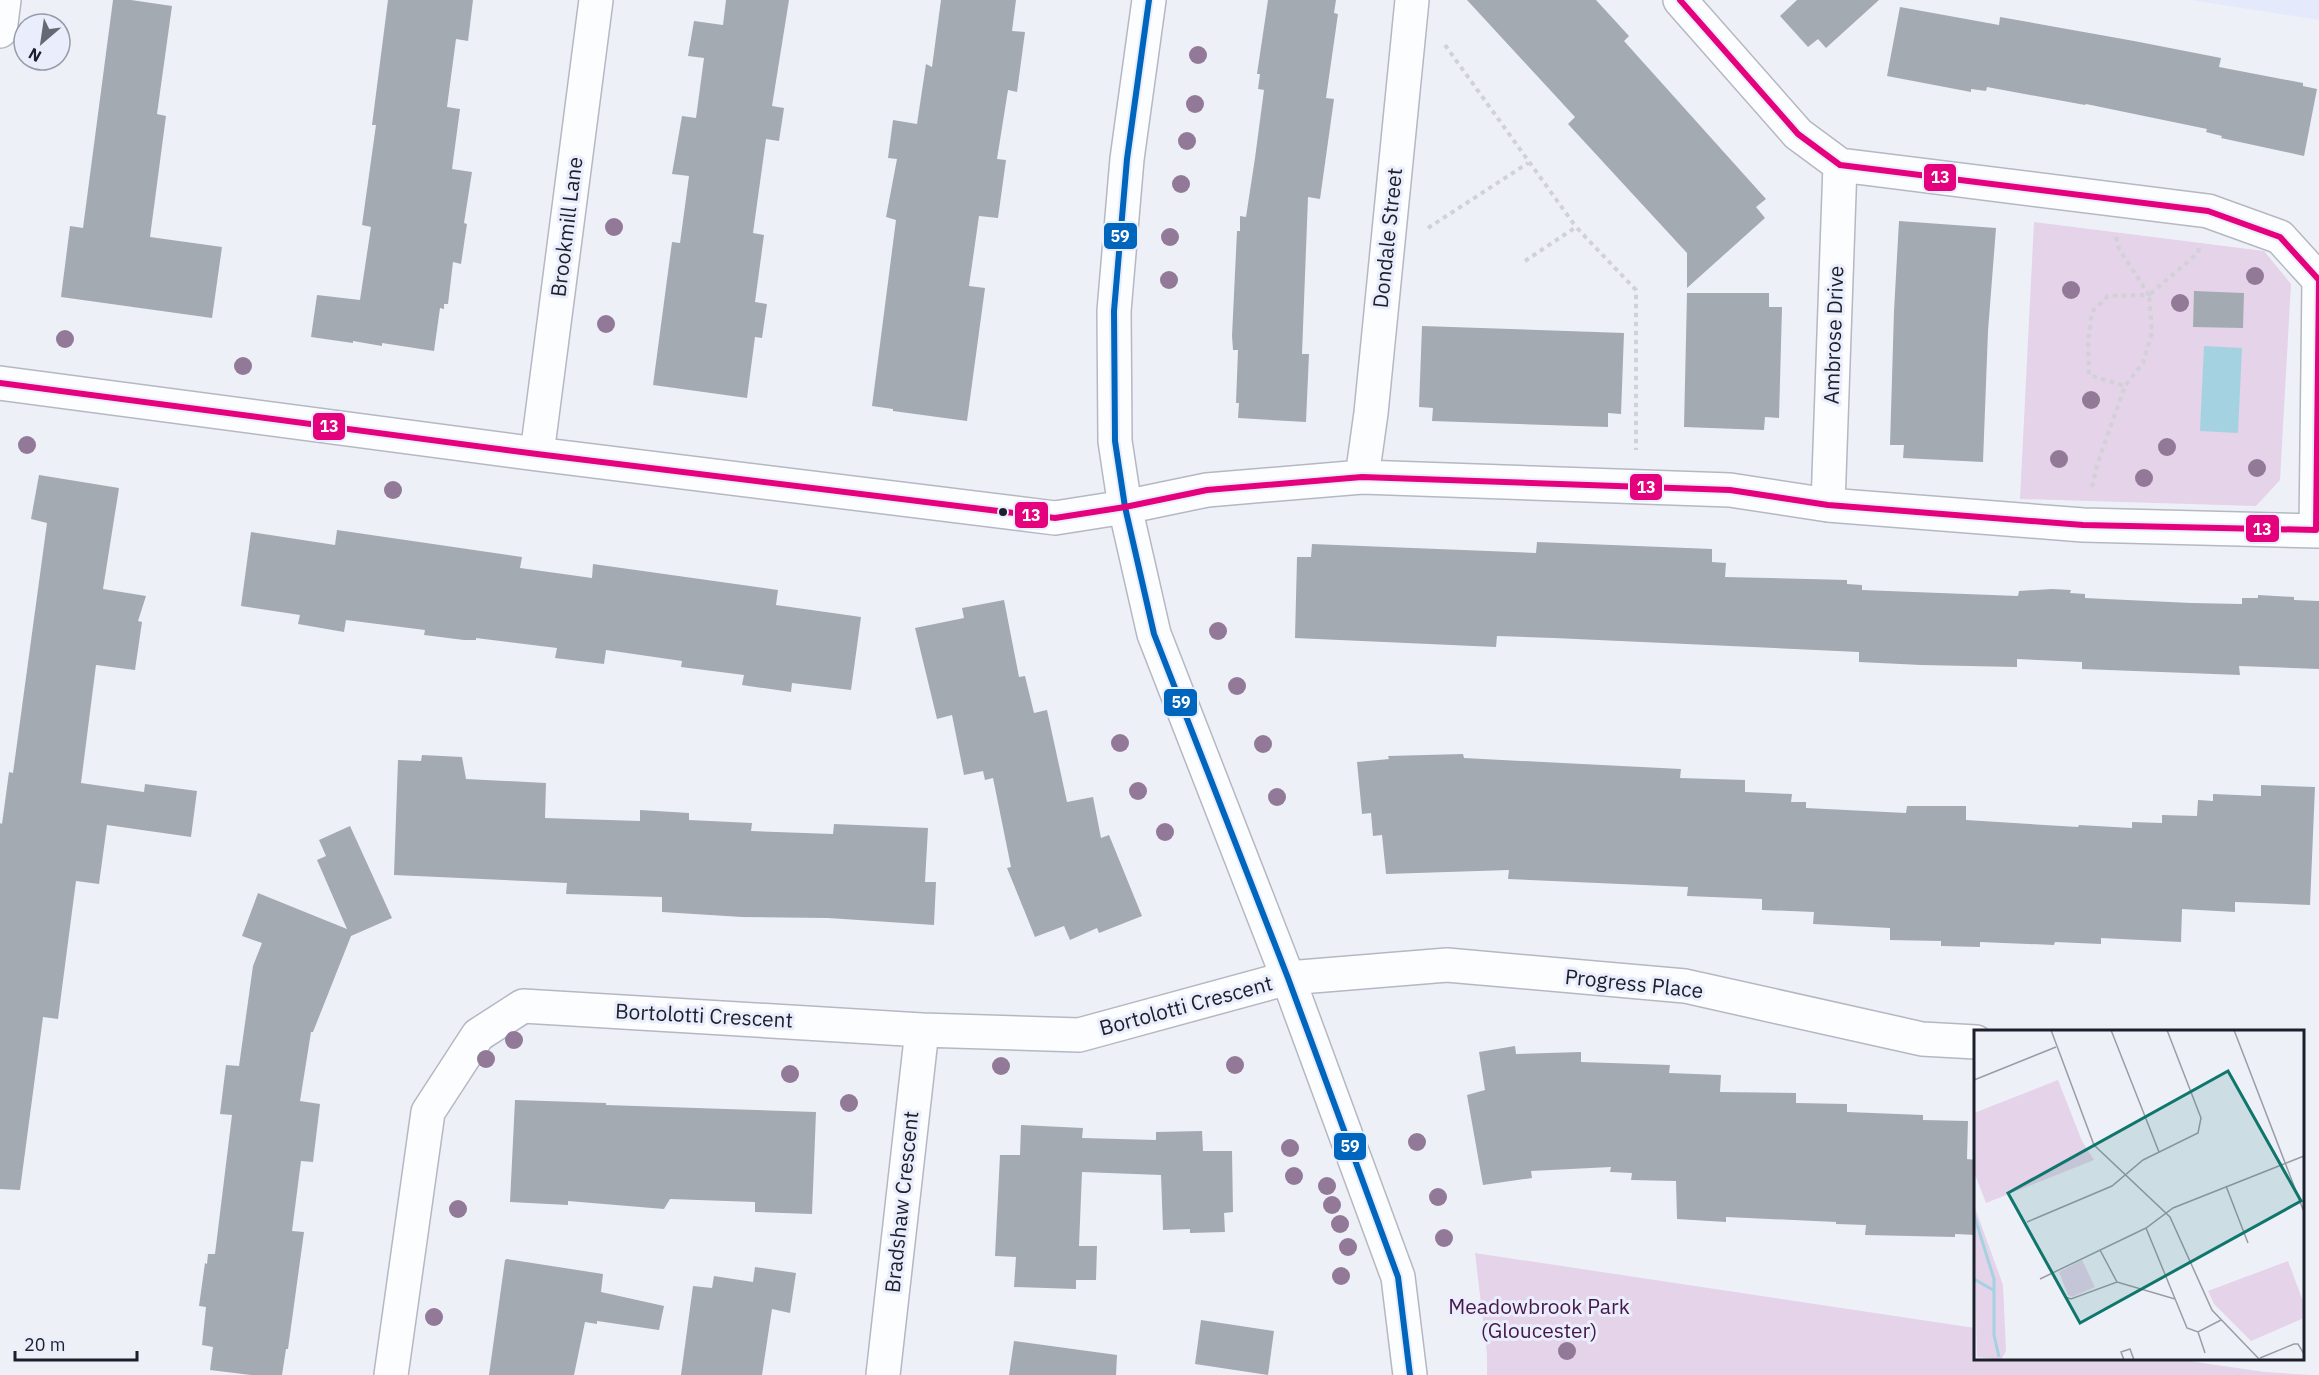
<svg xmlns="http://www.w3.org/2000/svg" width="2319" height="1375" viewBox="0 0 2319 1375" font-family="'IBM Plex Sans',sans-serif">
<style>
.built{fill:#e4e9fb}
.green{fill:#e4d3e9}
.water{fill:#a5d2e1}
.building{fill:#a4aab2}
.lines{fill:none;stroke-linecap:round;stroke-linejoin:round}
.minor-casing{stroke:#b5b8c2;stroke-width:36}
.path{stroke:#d0d2d5;stroke-width:4;stroke-dasharray:4.5 4.5;stroke-linecap:butt}
.minor{stroke:#fcfdfe;stroke-width:33}
.bus-1-casing{stroke:#eaeefc;stroke-width:10}
.bus-2-casing{stroke:#eaeefc;stroke-width:10}
.bus-1{stroke:#0065bd;stroke-width:6}
.bus-2{stroke:#e5007d;stroke-width:6}
.tree{fill:#927998}
.bus-dot{fill:#1c202c;stroke:#eaeefc;stroke-width:2}
.labels{text-anchor:middle;stroke-width:6;stroke-linejoin:round;paint-order:stroke}
.street-label{font-size:21px;fill:#1c202c;stroke:#eaeefc}
.park-label{font-size:21px;fill:#461849;stroke:#eaeefc}
.inset-river{fill:none;stroke:#a5d2e1;stroke-width:3}
.inset-road{fill:none;stroke:#9a9da6;stroke-width:1.5}
.view{fill:#0f766e;fill-opacity:0.15;stroke:#0f766e;stroke-width:3}
.inset-edge{fill:none;stroke:#1c202c;stroke-width:3}
.line-badge{stroke:#eaeefc;stroke-width:2}
.badge-label{font-size:16px;text-anchor:middle;font-weight:bold;fill:#fff}
</style>
<rect width="100%" height="100%" fill="#eef0f8"/>
<!-- built -->
<path class="built" d="M2191,0H2319V20Z"/>
<!-- green -->
<path class="green" d="M2034,222L2264,251L2291,284L2280,480L2256,506L2020,499Z
M1475,1253L1975,1328L1976,1358L2175,1359L2265,1372L2310,1375H1487V1354Z"/>
<!-- water -->
<path class="water" d="M2204,346L2242,348L2238,433L2200,431Z"/>
<!-- building -->
<path class="building" d="M113,0H131L172,6L157,114L166,116L150,237L222,247L212,318L61,297L70,226L83,228Z
M388,0H473L468,41L456,39L447,107L460,109L452,169L472,172L464,223L467,224L461,264L453,262L448,304H444V309L440,308L434,351L382,343V346L353,341V343L311,337L317,295L360,300L371,227L362,225L376,125H372Z
M726,0H789L772,106L784,108L779,141L766,139L753,233L764,235L755,302L767,304L762,338L755,337L747,398L653,385L672,242L680,243L689,176L672,174L682,116L696,118L704,58L688,56L694,21L723,25Z
M941,0H1016L1012,31L1025,32L1017,92L1008,90L997,159L1006,160L998,218L979,216L969,286L985,288L967,421L893,411V409L872,406L896,220L886,217L897,159L888,158L893,120L917,124L926,64L932,67Z
M1268,0H1336L1334,13L1338,14L1326,98L1334,99L1320,199L1308,197L1302,354H1309L1306,422L1238,418L1239,403H1236L1238,350H1233L1232,336L1237,231H1240V216L1246,217L1255,158L1264,90L1258,89L1260,74H1257Z
M1467,0H1596L1629,36L1624,41L1766,199L1756,207L1765,218L1687,288V253L1568,124L1575,117Z
M1797,0H1879L1826,48L1818,39L1808,47L1780,16Z
M1900,7L1999,25L2000,17L2134,41L2221,58L2219,67L2303,83V86L2317,89L2304,156L2221,138L2222,136L2206,132L2207,129L2086,104L2085,105L1987,87L1986,91L1971,89V92L1887,76Z
M1899,221L1996,228L1988,331L1983,462L1903,458L1904,445H1890L1894,311Z
M2194,291L2244,293L2243,328L2193,327Z
M1687,293H1769V307H1782L1779,418L1765,417L1764,430L1684,427Z
M1422,326L1624,333L1621,414L1608,413V427L1432,421L1433,408L1419,407Z
M39,475L119,488L103,589L146,596L138,621L142,622L135,670L96,665L81,783L144,792L145,784L197,791L191,837L107,825L99,884L76,881L58,1019L43,1017L20,1190L0,1189V823L2,824L9,772L13,773L47,523L31,519Z
M337,530L522,557L520,568L592,578L593,564L778,590L776,605L861,617L851,690L792,683L791,692L742,685L744,675L681,667L682,661L606,650L604,664L555,658L557,648L476,638V640H464L424,635L425,630L346,620L344,632L298,624L300,615L241,606L251,532L335,545Z
M1537,542L1712,549V562L1726,563L1725,577L1847,580V584L1862,585V590L2018,596L2019,591L2052,589L2071,590L2070,593L2085,594V598L2191,603L2242,604V598H2258V595L2294,597V600L2319,601V669L2239,666L2240,675L2082,669V662L2017,659V667L1921,665L1859,662V652L1554,638L1497,636L1496,647L1295,638L1297,557H1311L1312,544L1536,553Z
M1004,600L1019,677L1025,676L1034,713L1047,710L1067,802L1093,797L1101,838L1109,835L1142,916L1099,933L1097,928L1070,940L1064,926L1035,937L1007,868L1011,867L993,778L985,780L983,771L964,775L952,715L937,719L915,628L964,618L962,608Z
M1463,754L1464,758L1681,769L1680,778L1745,780V792L1792,794L1791,802H1806V808L1906,813L1907,806H1966V820L2078,827L2079,825L2132,828V822L2162,823V815L2197,816L2198,800L2213,801V794L2261,796V785L2315,787L2310,905L2235,902V912L2182,909L2181,942L2101,938V944L2055,942L2054,945L1980,942V947L1941,946V941L1890,940V928L1813,924L1814,912L1762,910V899L1687,896L1688,887L1508,879L1509,870L1386,874L1382,835L1373,836L1371,813L1362,814L1357,762L1389,759L1388,756Z
M422,755L462,757L466,779L546,783L545,818L640,821V810L689,813V820L752,823L751,831L833,834L834,824L928,828L925,882H936L934,925L828,918L742,917L662,912V897L566,894L567,883L394,875L398,760L421,761Z
M350,826L392,918L351,936L313,1032H311L300,1101L320,1104L313,1162L301,1161L292,1231L304,1232L288,1349H286L282,1375H251L210,1370L213,1347L202,1345L206,1307L199,1306L205,1263L207,1264L208,1254H215L232,1115L220,1114L226,1065L239,1066L253,966L262,943L242,936L258,893L347,929L317,860L326,856L319,840Z
M1515,1046L1516,1054L1581,1052V1062L1670,1065L1669,1073L1721,1075L1720,1092L1796,1093V1103L1847,1104V1112L1923,1115V1120L1968,1121L1967,1159L1976,1160V1235L1955,1234V1237L1865,1235L1866,1225L1836,1224V1222L1726,1217V1222L1677,1219L1676,1181L1631,1180L1632,1173L1610,1172L1611,1167L1531,1171L1532,1178L1483,1185L1467,1095L1485,1090L1479,1052Z
M515,1100L606,1103V1105L816,1112L812,1214L755,1212V1202L670,1199L664,1209L568,1201V1205L510,1202Z
M1021,1125L1083,1128L1082,1138L1156,1140V1132L1202,1131L1203,1151H1232L1233,1212L1224,1213L1225,1232L1190,1233V1229L1163,1230L1161,1175L1082,1172L1079,1246H1097L1096,1280H1076V1289L1014,1287L1016,1257L995,1256L1000,1155H1020Z
M507,1259L603,1274L601,1292L664,1306L659,1330L597,1321V1324L585,1322L574,1375H489L505,1260Z
M755,1267L796,1273L790,1313L772,1309L762,1375H681L693,1286L712,1288L714,1276L753,1282Z
M1201,1320L1274,1331L1268,1375L1195,1364Z
M1014,1341L1117,1355L1116,1375H1009Z"/>
<g class="lines">
<!-- minor casing -->
<g class="minor-casing">
<path id="minor" d="M1149,0L1127,159L1114,311L1115,441L1125,507L1154,634L1288,978L1398,1277L1410,1375
M1680,0L1798,134L1840,165L2208,211L2280,237L2319,280L2316,530
M0,31L4,0
M0,383L537,454L1055,518L1125,507L1207,490L1362,477L1730,490L1828,505L2083,525L2319,531
M537,454L596,0
M1362,477L1371,413L1412,0
M1828,505L1840,165
M391,1375L428,1112L478,1035L523,1006L922,1030L1079,1035L1288,978L1447,965L1685,986L1922,1039L1976,1042
M883,1375L922,1030"/>
</g>
<!-- path -->
<path class="path" d="M1445,45L1576,227
M1428,228L1528,163
M2116,237L2119,249L2149,295L2108,296L2092,312L2088,342L2089,375L2125,386
M1525,261L1576,227L1636,290V450
M2092,487L2097,465L2125,386L2143,363L2152,332L2149,295L2198,253L2199,248"/>
<!-- minor -->
<use href="#minor" class="minor"/>
<!-- bus-1 casing -->
<g class="bus-1-casing">
<path id="bus-1" d="M1149,0L1127,159L1114,311L1115,441L1125,507L1154,634L1288,978L1398,1277L1410,1375"/>
</g>
<!-- bus-2 casing -->
<g class="bus-2-casing">
<path id="bus-2" d="M0,383L537,454L1055,518L1125,507L1207,490L1362,477L1730,490L1828,505L2083,525L2316,530L2319,280L2280,237L2208,211L1840,165L1798,134L1680,0"/>
</g>
<!-- bus-1 -->
<use href="#bus-1" class="bus-1"/>
<!-- bus-2 -->
<use href="#bus-2" class="bus-2"/>
</g>
<!-- trees -->
<g class="tree">
<circle cx="1198" cy="55" r="9"/>
<circle cx="1195" cy="104" r="9"/>
<circle cx="1187" cy="141" r="9"/>
<circle cx="1181" cy="184" r="9"/>
<circle cx="614" cy="227" r="9"/>
<circle cx="1170" cy="237" r="9"/>
<circle cx="2255" cy="276" r="9"/>
<circle cx="1169" cy="280" r="9"/>
<circle cx="2071" cy="290" r="9"/>
<circle cx="2180" cy="303" r="9"/>
<circle cx="606" cy="324" r="9"/>
<circle cx="65" cy="339" r="9"/>
<circle cx="243" cy="366" r="9"/>
<circle cx="2091" cy="400" r="9"/>
<circle cx="27" cy="445" r="9"/>
<circle cx="2167" cy="447" r="9"/>
<circle cx="2059" cy="459" r="9"/>
<circle cx="2257" cy="468" r="9"/>
<circle cx="2144" cy="478" r="9"/>
<circle cx="393" cy="490" r="9"/>
<circle cx="1218" cy="631" r="9"/>
<circle cx="1237" cy="686" r="9"/>
<circle cx="1120" cy="743" r="9"/>
<circle cx="1263" cy="744" r="9"/>
<circle cx="1138" cy="791" r="9"/>
<circle cx="1277" cy="797" r="9"/>
<circle cx="1165" cy="832" r="9"/>
<circle cx="514" cy="1040" r="9"/>
<circle cx="486" cy="1059" r="9"/>
<circle cx="1235" cy="1065" r="9"/>
<circle cx="1001" cy="1066" r="9"/>
<circle cx="790" cy="1074" r="9"/>
<circle cx="849" cy="1103" r="9"/>
<circle cx="1417" cy="1142" r="9"/>
<circle cx="1290" cy="1148" r="9"/>
<circle cx="1294" cy="1176" r="9"/>
<circle cx="1327" cy="1186" r="9"/>
<circle cx="1438" cy="1197" r="9"/>
<circle cx="1332" cy="1205" r="9"/>
<circle cx="458" cy="1209" r="9"/>
<circle cx="1340" cy="1224" r="9"/>
<circle cx="1444" cy="1238" r="9"/>
<circle cx="1348" cy="1247" r="9"/>
<circle cx="1341" cy="1276" r="9"/>
<circle cx="434" cy="1317" r="9"/>
<circle cx="1567" cy="1351" r="9"/>
</g>
<!-- markers -->
<circle class="bus-dot" cx="1003" cy="512" r="5"/>
<g class="labels">
<!-- street labels -->
<g class="street-label">
<text transform="translate(567 227) rotate(-83)" y="7">Brookmill Lane</text>
<text transform="translate(1388 238) rotate(-84)" y="7">Dondale Street</text>
<text transform="translate(1834 335) rotate(-88)" y="7">Ambrose Drive</text>
<text transform="translate(1634 984) rotate(6)" y="7">Progress Place</text>
<text transform="translate(1186 1006) rotate(-15)" y="7">Bortolotti Crescent</text>
<text transform="translate(704 1016) rotate(3)" y="7">Bortolotti Crescent</text>
<text transform="translate(902 1202) rotate(-84)" y="7">Bradshaw Crescent</text>
</g>
<!-- park labels -->
<g class="park-label">
<text x="1539" y="1314">Meadowbrook Park<tspan x="1539" dy="24">(Gloucester)</tspan></text>
</g>
</g>
<!-- overview -->
<g transform="translate(1974 1030)">
<rect width="330" height="330" fill="#eef0f8"/>
<path d="M84,50L108,111L120,130L12,173L0,142V83ZM0,175L29,255L32,321L27,330L3,327ZM108,230L121,257L98,267L94,265L85,242ZM314,231L330,274V288L277,311L240,274L234,261Z" fill="#e4d3e9"/>
<path class="inset-river" d="M0,185L20,249V305L25,327M0,249L19,260"/>
<path class="inset-road" d="M77,0L120,115L196,187L238,280L286,330M137,0L185,122M260,0L330,182M0,50L82,17M252,156L274,213M53,192L138,156L169,130L224,103L227,88L193,0M172,198L213,298L224,302L247,290M126,220L143,252M78,243L91,267L97,269L143,252L201,269M66,249L172,198L199,178L330,126M224,302L231,323M286,328L320,314H324L330,324M150,330L147,322L156,319L160,330"/>
<path class="view" d="M254,41L327,171L106,293L34,163Z"/>
<rect width="330" height="330" class="inset-edge"/>
</g>
<g class="line-badge">
<rect x="1923" y="163" width="34" height="29" rx="6" fill="#e5007d"/>
<rect x="1103" y="222" width="35" height="28" rx="6" fill="#0065bd"/>
<rect x="312" y="412" width="34" height="29" rx="6" fill="#e5007d"/>
<rect x="1629" y="473" width="34" height="28" rx="6" fill="#e5007d"/>
<rect x="1014" y="501" width="35" height="28" rx="6" fill="#e5007d"/>
<rect x="2245" y="514" width="35" height="29" rx="6" fill="#e5007d"/>
<rect x="1163" y="688" width="35" height="29" rx="6" fill="#0065bd"/>
<rect x="1333" y="1132" width="34" height="29" rx="6" fill="#0065bd"/>
</g>
<g class="badge-label">
<text x="1940" y="183">13</text>
<text x="1120" y="242">59</text>
<text x="329" y="432">13</text>
<text x="1646" y="493">13</text>
<text x="1031" y="521">13</text>
<text x="2262" y="535">13</text>
<text x="1181" y="708">59</text>
<text x="1350" y="1152">59</text>
</g>
<!-- north arrow -->
<g transform="translate(42 42) rotate(209)"><circle r="28" fill="#eaeefc" stroke="#989ca9" stroke-width="1.5"/>
<path d="M0-4.5L10 22L0 15L-10 22Z" fill="#666973"/>
<text y="-9" font-size="16" font-weight="bold" text-anchor="middle" fill="#1c202c">N</text>
</g>
<!-- scale -->
<path d="M15 1351v9h122v-9" fill="none" stroke="#1c202c" stroke-width="3"/>
<text x="24" y="1351" font-size="18" fill="#1c202c" stroke="#eaeefc" stroke-width="4.5" paint-order="stroke">20 m</text>
</svg>
